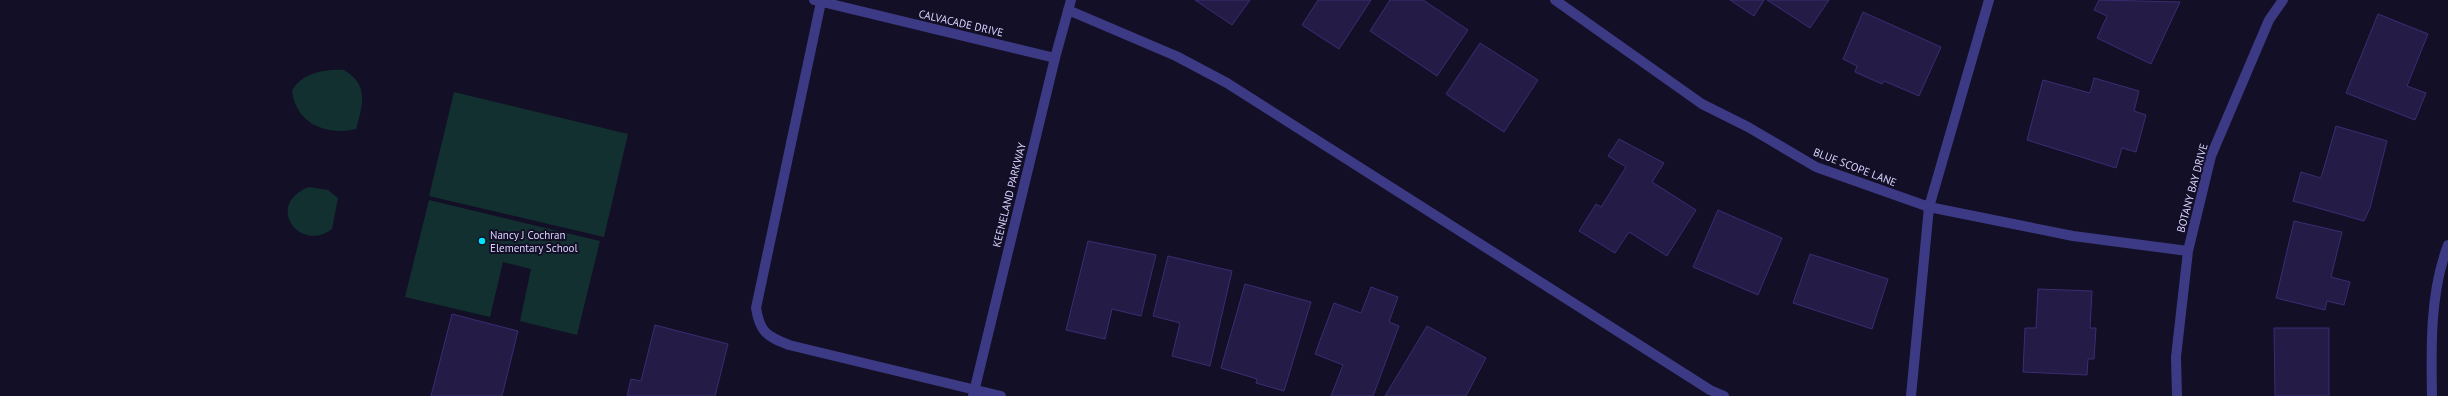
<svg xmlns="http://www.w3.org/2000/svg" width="2448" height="396" viewBox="0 0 2448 396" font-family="'PT Sans',sans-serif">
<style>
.green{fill:#12302f}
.building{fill:#241b47;stroke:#3b2d73}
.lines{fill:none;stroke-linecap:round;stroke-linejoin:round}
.minor{stroke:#3d3a85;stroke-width:10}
.poi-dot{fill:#00e5ff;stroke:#130f26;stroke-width:1.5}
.labels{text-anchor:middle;stroke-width:4;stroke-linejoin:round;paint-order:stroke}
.street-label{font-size:11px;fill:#d9d4ff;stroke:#130f26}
.poi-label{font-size:11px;fill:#d9d4ff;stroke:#130f26;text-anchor:start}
</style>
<rect width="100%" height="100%" fill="#130f26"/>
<!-- green -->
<path class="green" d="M344,70C369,85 363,104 356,129C327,136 296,124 292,91C301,73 326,69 344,70Z
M454,92L628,134L604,237L429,196Z
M309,187L328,190L338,198L332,229C299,254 264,204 309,187Z
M429,200L600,241L577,335L520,321L531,269L503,262L490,317L405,297Z"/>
<!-- building -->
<path class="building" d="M1195,0H1250L1232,25Z
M1318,0H1371L1339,49L1302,25Z
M1390,0H1423L1468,30L1437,76L1370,31Z
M1730,0H1764L1754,16Z
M1767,0H1829L1810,28Z
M2099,0L2180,2L2151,64L2097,38L2107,16L2094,10Z
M1863,12L1941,47L1919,96L1884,81L1882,84L1855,72L1857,66L1843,59Z
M2378,14L2428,34L2407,86L2426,93L2415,120L2346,93Z
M1480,43L1538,80L1504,132L1446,94Z
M2094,78L2139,91L2134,111L2146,115L2136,152L2122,148L2116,168L2027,140L2043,80L2090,93Z
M2336,126L2387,141L2370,208L2364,221L2293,201L2301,172L2321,178Z
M1619,139L1664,163L1652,182L1696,210L1667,256L1629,232L1615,253L1579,231L1596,204L1601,207L1626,167L1608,156Z
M1718,210L1782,238L1758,295L1693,267Z
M2294,221L2342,232L2331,277L2350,282L2344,305L2327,301L2325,310L2276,298Z
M1088,241L1156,255L1141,316L1112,309L1105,339L1066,330Z
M1810,254L1888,279L1872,329L1793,303Z
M1168,256L1232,271L1210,366L1172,356L1180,323L1153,316Z
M1245,284L1311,302L1284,391L1256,383L1257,379L1221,368Z
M1371,287L1398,297L1389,322L1399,326L1373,396H1331L1343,365L1315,354L1334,303L1361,313Z
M2038,289L2092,291L2090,328H2096L2094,359H2088L2087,375L2023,372L2025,328H2036Z
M452,314L518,331L502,396H431Z
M655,325L728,344L715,396H627L631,379L641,381Z
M1427,326L1486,358L1466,396H1385Z
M2274,328H2329V396H2275Z"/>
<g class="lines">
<!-- minor -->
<path class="minor" d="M814,0L1055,58
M1555,0L1702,104L1748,127L1816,167L1929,207L2073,236L2188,251
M821,2L756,308C760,333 767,336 789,345L1001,396
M1068,10L1176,56L1227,83L1710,390L1724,396
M973,396L1055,58L1071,0
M1911,396L1929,207L1989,0
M2177,396L2176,357L2188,251L2211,156L2269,20L2283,0
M2432,396C2431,347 2430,292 2448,245"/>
</g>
<!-- markers -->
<circle class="poi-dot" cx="482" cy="241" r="4"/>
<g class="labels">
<!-- street labels -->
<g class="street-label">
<text transform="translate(961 23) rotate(13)" y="4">CALVACADE DRIVE</text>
<text transform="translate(1855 167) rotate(21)" y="4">BLUE SCOPE LANE</text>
<text transform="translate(2192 188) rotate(-75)" y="4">BOTANY BAY DRIVE</text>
<text transform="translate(1009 195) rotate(-76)" y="4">KEENELAND PARKWAY</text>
</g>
<!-- poi labels -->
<g class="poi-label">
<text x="490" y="239">Nancy J Cochran<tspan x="490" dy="13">Elementary School</tspan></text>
</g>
</g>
</svg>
